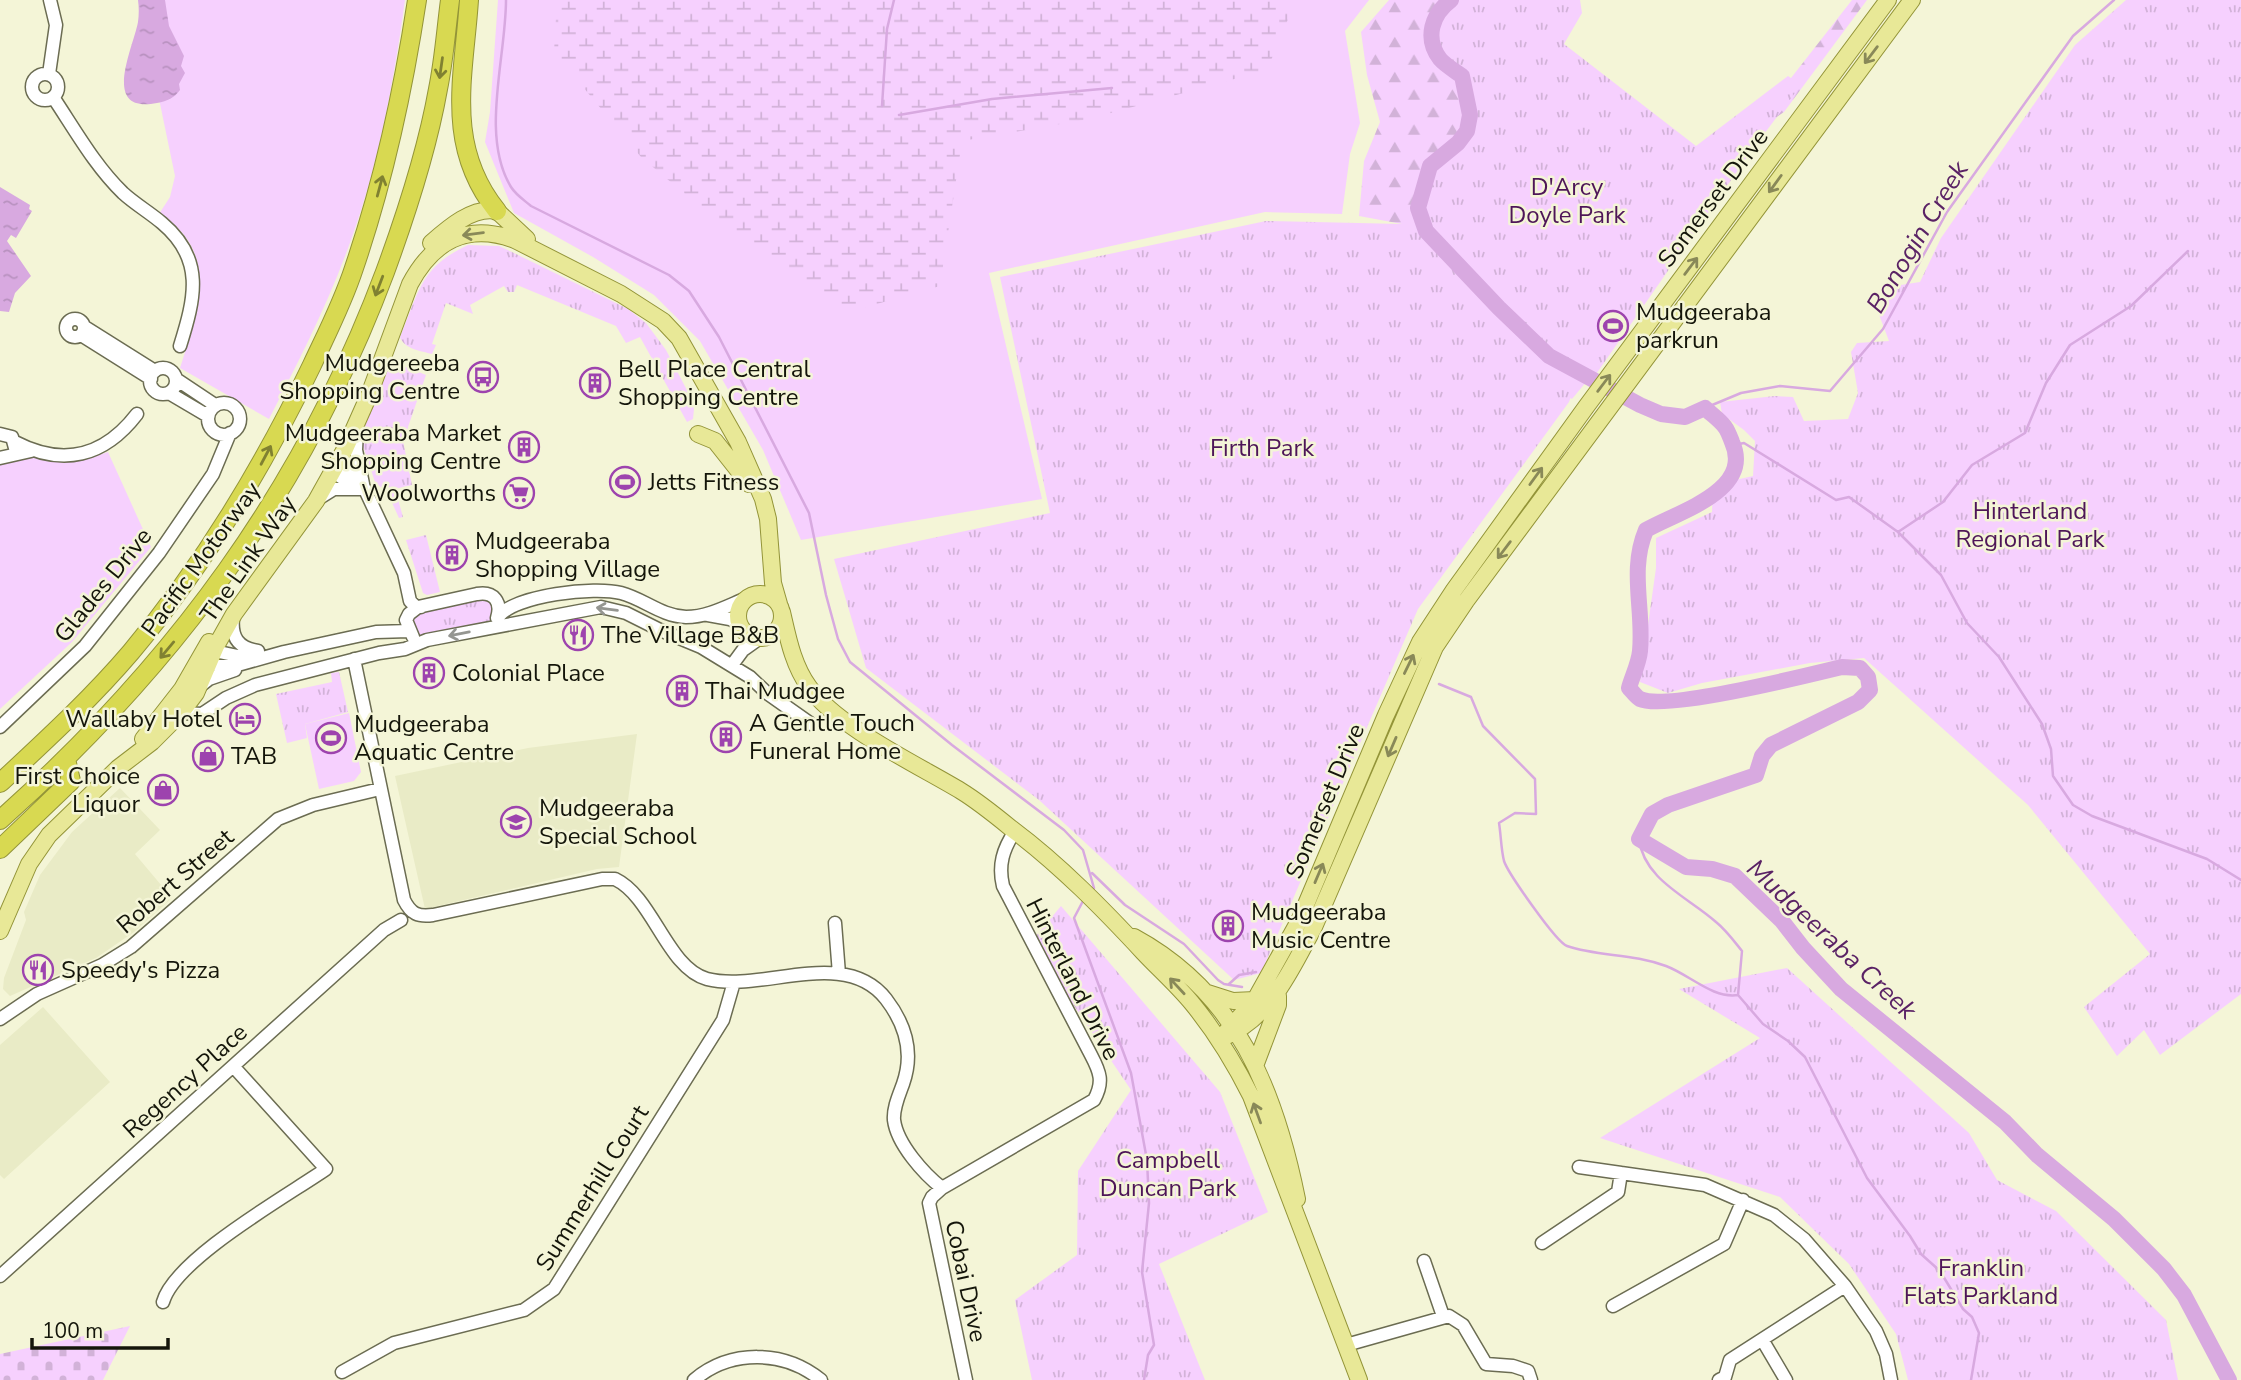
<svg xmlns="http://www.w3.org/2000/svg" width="2241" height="1380" viewBox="0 0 2241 1380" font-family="'Nunito Sans',sans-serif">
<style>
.built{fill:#e9ebc6}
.grass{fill:#f6d0fe}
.forest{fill:url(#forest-firs)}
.wetland{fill:url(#wetland-marsh)}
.cemetery{fill:url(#cemetery-stones)}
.park{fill:url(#park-tufts)}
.water{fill:url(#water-ripples)}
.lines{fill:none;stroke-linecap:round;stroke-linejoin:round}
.stream{stroke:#d8a9e0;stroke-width:2.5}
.river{stroke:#d8a9e0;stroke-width:16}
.minor-casing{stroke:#6b6c52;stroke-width:15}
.major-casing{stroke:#939438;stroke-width:18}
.highway-casing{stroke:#939438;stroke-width:20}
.minor{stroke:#fff;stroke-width:12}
.major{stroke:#e8e897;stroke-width:16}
.highway{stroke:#d8d951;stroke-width:18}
.oneway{stroke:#898958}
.oneway2{stroke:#808131}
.oneway3{stroke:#959691}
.labels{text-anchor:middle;stroke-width:5;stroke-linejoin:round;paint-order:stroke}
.park-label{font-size:24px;fill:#4e1558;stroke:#f4f5d7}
.street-label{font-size:24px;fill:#14150a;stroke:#f4f5d7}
.poi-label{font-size:24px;fill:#14150a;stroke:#f4f5d7;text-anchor:start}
.water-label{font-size:26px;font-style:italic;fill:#5a2265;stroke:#f4f5d7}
</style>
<defs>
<pattern id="forest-firs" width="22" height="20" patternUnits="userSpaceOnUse" patternTransform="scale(1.75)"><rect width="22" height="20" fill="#f6d0fe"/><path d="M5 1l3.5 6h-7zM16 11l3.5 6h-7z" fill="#d2b2d8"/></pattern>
<pattern id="wetland-marsh" width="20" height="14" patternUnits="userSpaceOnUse" patternTransform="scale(1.75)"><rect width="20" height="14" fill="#f6d0fe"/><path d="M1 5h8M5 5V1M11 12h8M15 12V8" fill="none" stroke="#d2b2d8"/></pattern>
<pattern id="cemetery-stones" width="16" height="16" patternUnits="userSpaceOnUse" patternTransform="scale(1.75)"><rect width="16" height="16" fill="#f6d0fe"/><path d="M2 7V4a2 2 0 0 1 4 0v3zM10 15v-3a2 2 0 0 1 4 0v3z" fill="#d2b2d8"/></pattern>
<pattern id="park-tufts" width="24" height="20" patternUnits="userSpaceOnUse" patternTransform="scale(1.75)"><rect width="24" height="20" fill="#f6d0fe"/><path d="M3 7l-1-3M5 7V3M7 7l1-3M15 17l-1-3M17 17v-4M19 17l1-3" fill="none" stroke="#d2b2d8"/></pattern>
<pattern id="water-ripples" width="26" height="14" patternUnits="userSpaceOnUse" patternTransform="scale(1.75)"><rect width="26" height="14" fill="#d8a9e0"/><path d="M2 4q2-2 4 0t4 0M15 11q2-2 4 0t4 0" fill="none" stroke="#b891bf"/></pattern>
</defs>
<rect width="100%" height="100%" fill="#f4f5d7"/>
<!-- built -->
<path class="built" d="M637,734L619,867L597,869L425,909L395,776L528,748Z
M120,788L160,830L135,854L172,898L134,932L96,958L10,996L3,989L4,978L26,920L24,912L40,875L72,832Z
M43,1007L110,1082L4,1179L0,1175V1045Z"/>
<!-- grass -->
<path class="grass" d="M147,0H405C394,81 379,163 351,240C329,302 299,361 269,419L180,368C193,326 215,275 184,235C178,227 167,220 159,214L170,197L175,176L158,94Z
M498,0H1369L1345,31L1360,123L1350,154L1342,214L1265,212L989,273L1042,499L801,540L763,450L700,341L654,295L593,257L514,213L485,142L490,112Z
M108,452L151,547L72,642L0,709V464L24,458L37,457L65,462L87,459Z
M349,713L361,772L354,781L319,789L305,724Z"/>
<!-- forest -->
<path class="forest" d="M1389,0H1580V13L1561,44L1697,148L1791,78L1852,0H1867L1784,112L1702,166L1519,298L1612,351L1572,399L1485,336L1402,224L1359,216L1364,161L1380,122L1367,75L1361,32Z"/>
<!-- wetland -->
<path class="wetland" d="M557,0H1296L1267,70L1089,119L962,141L940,286L845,313L755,253L641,157L554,52Z"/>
<!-- cemetery -->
<path class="cemetery" d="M130,1326L103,1380H0V1354Z"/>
<!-- park -->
<path class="park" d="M1450,0H1580L1582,13L1564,44L1696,146L1788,76L1801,85L1752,150L1592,380L1580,374L1569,402L1418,609L1261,973L1234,980L1039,800L866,668L834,559L1050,513L1000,277L1266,221L1402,224L1422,222L1418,208L1430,166L1458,143L1467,131L1470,115L1462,76L1441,60L1433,46L1431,26L1437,12Z
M2126,0H2241V994L2160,1055L2144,1030L2117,1056L2084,1007L2150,954L2028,805L1864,658L1810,663L1702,683L1668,693L1640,682L1656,568V538L1712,512L1713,485L1753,476L1755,441L1744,430L1722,414L1720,402L1775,396L1793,397L1804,421L1848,419L1858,393L1851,352L1857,343L1889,341L1878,312L1894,286L1920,282L1941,238L2075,45Z
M468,245L499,246L512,252L628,309L646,323L666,350L690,396L694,409L693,419L687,422L640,337L626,343L616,326L517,285L514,292H508L504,286L470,305L473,314L446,303L432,344L436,345L432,354C421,351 404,349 400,337C419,292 420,267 468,245Z
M394,362L426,375L408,427V434L402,436L412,485L395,489L403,517L399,518L388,494L375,482L362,443L366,414L386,367Z
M426,535L440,592L427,595L423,593L406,540Z
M481,597C493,602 499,614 487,623L422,637L418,635L413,620L416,613Z
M339,672L348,712L305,724L307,738L287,743L276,694L332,682L331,673Z
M1061,906L1220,1092L1268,1212L1159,1264L1205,1380H1032L1015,1300L1077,1255L1078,1171L1131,1090L1031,942Z
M1787,968L1969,1133L1997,1180L2056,1211L2166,1320L2178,1380H1908L1896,1334L1849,1264L1780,1197L1600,1138L1760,1038L1679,989Z"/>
<!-- water -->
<path class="water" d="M138,0H165L169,26L184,56L181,66L185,73L179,84L180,90C174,98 168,101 157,103C100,114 133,49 138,22C139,15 139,7 138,0Z
M0,187L30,205L29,209L32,211L16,238L11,235L7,241L31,276L15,293L9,312L0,311Z"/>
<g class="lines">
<!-- stream -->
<path class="stream" d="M506,0C506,58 480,136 511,187C516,195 524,200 531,206L669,275L689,291L719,337L809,513L826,595L838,639L850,662L952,745L1064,830L1083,850L1094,888L1092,890
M882,106L887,29L894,0
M899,115L992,99L1112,88
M1705,408L1741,393L1780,386L1830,391L1883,329L1947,212L2073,36L2114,0
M1734,445L1744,443L1836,500L1849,497L1898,532L1941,575L1967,623L1999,657L2042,724L2051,749L2053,776L2073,805L2092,816L2207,859L2241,880
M1898,532L1943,502L1972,465L2025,433L2046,383L2070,345L2131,306L2188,251
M1439,684L1471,697L1483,726L1535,779L1536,814L1515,813L1499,823C1501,835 1501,849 1504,861C1508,873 1556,942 1567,946C1599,957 1632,953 1666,966C1690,975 1713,999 1738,995
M1639,839C1644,880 1688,897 1716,922C1726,930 1734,941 1742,951L1738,995L1763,1024L1788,1041L1805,1057L1867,1178L1910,1236L1921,1254L1940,1271L1963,1309L1972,1317L1979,1333L1971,1380
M1092,873L1125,905L1184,944L1218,980L1224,984L1242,987
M1083,901L1074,918L1131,1073L1147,1160L1149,1203L1142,1272L1154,1345L1148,1355L1144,1380
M1229,984L1239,975L1256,972"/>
<!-- river -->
<path class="river" d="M1451,0C1432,14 1424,38 1440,59C1445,65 1455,71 1462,76L1470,115L1467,131L1458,143L1430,166L1418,208L1426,231L1499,308L1549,356L1640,405L1661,414L1685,417L1705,408C1711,414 1720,420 1725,427C1728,431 1730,437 1732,442C1754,491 1677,512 1646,530C1629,570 1644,609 1640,651C1639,663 1632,677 1629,688C1632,691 1636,697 1640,699C1665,711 1809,675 1842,667L1860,668L1868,677L1870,690L1858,702L1771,745L1762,756L1756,775L1668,805L1652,814L1639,839L1686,867L1712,869L1735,876L1782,921L1803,948L1841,989L2005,1122L2037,1155L2114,1219L2164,1269L2184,1295L2229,1380"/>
<!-- minor casing -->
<g class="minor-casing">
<path id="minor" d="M32 87a13 13 0 1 1 26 0a13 13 0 1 1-26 0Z
M49,74L56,25L50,0
M53,97C75,130 95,166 123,193C135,204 149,212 162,223C205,259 195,298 180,346
M66 328a9 9 0 1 1 18 0a9 9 0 1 1-18 0Z
M85,327L155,371
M81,335L151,379
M150 381a13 13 0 1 1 26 0a13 13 0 1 1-26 0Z
M176,379L215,405
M169,393L208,416
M208 419a16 16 0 1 1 32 0a16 16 0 1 1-32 0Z
M357,430L356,450L363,484
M0,434L12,437L15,448
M15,442C63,467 104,457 137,414
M0,458L31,451
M338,463L351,472L361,481L404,573L410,601L415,606L421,607
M333,472L359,489
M318,499L334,489H360
M708,615L730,619L741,625
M498,617C515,595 595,586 621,593C644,599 661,616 686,617C708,617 727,606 747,598
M233,618C231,637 238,648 258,651
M413,637L406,620L409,614L418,607L477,594C494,591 502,602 497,618
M214,651L238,656L256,654
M354,659L404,900C411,914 418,917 433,915L602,879H615C653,897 667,968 707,979C762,993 845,946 886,999C906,1025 914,1053 903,1084C899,1095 893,1108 894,1120C897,1144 924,1174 942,1188
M210,662L218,666H234L284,652L376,632L409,631
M732,665L743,650L760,638
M200,686L209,679L235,670
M181,713L202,714L226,698L255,685L379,653L405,649L427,640L601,607L626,613L660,630L701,647L750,677L767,693L811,724
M0,727L85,646L159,553L213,474L230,433
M835,923L839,974
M0,1019L37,994L102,965L131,947L278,819L313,805L380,789
M1579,1167L1705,1185L1774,1215L1804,1239L1845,1286L1876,1331L1886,1354L1891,1380
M1542,1243L1618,1192L1621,1173
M1424,1261L1443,1316
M0,1276L384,930L401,920
M163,1302C175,1259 287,1196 326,1169L233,1066
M1613,1306L1724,1244L1743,1200
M1763,1341L1786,1380
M1346,1345L1449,1316L1463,1325L1486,1364L1513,1366L1528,1371L1531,1380
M342,1372L394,1343L524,1310L554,1289L723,1020L734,982
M694,1380C731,1349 784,1350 821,1380
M966,1380L929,1203L932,1197L942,1188L1094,1100C1104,1082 1100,1072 1091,1055L1003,886C998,865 1003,849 1015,831
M1719,1380L1725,1377L1730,1360L1845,1286"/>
</g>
<!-- major casing -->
<g class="major-casing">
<path id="major" d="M431,243C448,228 473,206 497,211L527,239
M698,434L715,441L749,484
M738 616a22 22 0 1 1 44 0a22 22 0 1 1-44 0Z
M782,612C788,638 793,665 809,687C837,727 918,765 961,791C979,802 996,816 1012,829C1060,865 1103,909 1143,952C1159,969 1177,985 1191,1002C1215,1031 1234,1062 1251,1096L1359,1380
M143,739L182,689L209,642
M0,931L29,864L49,835L118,768L152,742L181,713L196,693L216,646L234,614L316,501L345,449L369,395L410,284C433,241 467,222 515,240L621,294L663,321L679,338L738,442L763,499L768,519L773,583L779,604
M1134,937C1237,993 1275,1090 1297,1199
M1208,993L1233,1001L1255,1000
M1226,1032L1255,1000L1299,921L1386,715L1420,642L1454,590L1586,407L1888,0
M1220,1039C1270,1019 1290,972 1314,927L1435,647L1466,601L1912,0
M1255,1066L1278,1005V996"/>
</g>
<!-- highway casing -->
<g class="highway-casing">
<path id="highway" d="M469,0C464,76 444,145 497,211
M0,783C45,741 91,699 131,652C204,565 263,467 312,365C327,333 343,302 354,268C384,180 403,92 417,0
M0,820C174,665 303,491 385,272C407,212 427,151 438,89C444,60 446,30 450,0
M0,849L71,781L66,759"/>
</g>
<!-- minor -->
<use href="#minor" class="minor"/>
<!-- major -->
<use href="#major" class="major"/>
<!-- highway -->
<use href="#highway" class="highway"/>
</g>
<!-- one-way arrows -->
<defs><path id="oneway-shaft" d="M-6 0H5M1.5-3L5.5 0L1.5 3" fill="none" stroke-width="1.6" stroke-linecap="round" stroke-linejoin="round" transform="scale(1.75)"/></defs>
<g class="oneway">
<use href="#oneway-shaft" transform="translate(1871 55) rotate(127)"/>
<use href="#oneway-shaft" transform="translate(1775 184) rotate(126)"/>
<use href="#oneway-shaft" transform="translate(473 234) rotate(173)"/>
<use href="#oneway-shaft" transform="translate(1691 266) rotate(-53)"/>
<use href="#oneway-shaft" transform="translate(1604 383) rotate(-53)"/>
<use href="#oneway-shaft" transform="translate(1536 476) rotate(-54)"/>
<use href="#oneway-shaft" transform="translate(1504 550) rotate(127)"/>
<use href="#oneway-shaft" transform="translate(1409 664) rotate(-64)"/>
<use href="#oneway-shaft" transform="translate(1392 747) rotate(113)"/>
<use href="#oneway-shaft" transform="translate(1319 873) rotate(-67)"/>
<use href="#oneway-shaft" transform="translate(1177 986) rotate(-133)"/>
<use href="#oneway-shaft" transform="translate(1257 1113) rotate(-110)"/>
</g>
<g class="oneway2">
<use href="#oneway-shaft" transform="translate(441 68) rotate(98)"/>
<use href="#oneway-shaft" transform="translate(380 186) rotate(-75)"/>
<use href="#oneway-shaft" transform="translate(379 286) rotate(111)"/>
<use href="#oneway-shaft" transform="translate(266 455) rotate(-62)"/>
<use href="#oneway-shaft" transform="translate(167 650) rotate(130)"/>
</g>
<g class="oneway3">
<use href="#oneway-shaft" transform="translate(607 609) rotate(-173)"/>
<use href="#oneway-shaft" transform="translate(459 634) rotate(169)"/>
</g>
<!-- icons -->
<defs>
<g id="stadium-ring" transform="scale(1.575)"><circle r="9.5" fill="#f4f5d7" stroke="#9d43ae" stroke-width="1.5"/><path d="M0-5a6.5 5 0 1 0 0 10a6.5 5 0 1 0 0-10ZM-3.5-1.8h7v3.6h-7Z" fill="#9d43ae"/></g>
<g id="bus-ring" transform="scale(1.575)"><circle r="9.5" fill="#f4f5d7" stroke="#9d43ae" stroke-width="1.5"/><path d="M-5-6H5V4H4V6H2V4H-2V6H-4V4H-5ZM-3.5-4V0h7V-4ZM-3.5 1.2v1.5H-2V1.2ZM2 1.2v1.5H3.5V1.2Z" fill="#9d43ae"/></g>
<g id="building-ring" transform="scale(1.575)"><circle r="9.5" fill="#f4f5d7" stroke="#9d43ae" stroke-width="1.5"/><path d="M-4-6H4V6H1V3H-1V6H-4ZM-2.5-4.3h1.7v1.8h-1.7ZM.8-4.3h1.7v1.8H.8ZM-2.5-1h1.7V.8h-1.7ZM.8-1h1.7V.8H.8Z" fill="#9d43ae"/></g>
<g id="supermarket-ring" transform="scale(1.575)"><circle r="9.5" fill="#f4f5d7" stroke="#9d43ae" stroke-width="1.5"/><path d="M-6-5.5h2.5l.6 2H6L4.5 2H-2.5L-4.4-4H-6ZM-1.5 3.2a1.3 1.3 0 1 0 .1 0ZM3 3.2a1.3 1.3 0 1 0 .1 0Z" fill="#9d43ae"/></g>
<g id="restaurant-ring" transform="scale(1.575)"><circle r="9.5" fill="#f4f5d7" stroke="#9d43ae" stroke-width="1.5"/><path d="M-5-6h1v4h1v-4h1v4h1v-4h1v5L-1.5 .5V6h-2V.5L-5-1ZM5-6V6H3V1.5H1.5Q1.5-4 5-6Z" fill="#9d43ae"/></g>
<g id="hotel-ring" transform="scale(1.575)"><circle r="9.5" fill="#f4f5d7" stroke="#9d43ae" stroke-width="1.5"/><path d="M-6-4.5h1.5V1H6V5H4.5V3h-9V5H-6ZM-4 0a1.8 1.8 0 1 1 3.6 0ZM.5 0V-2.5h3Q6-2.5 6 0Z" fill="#9d43ae"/></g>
<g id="shop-ring" transform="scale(1.575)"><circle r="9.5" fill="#f4f5d7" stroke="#9d43ae" stroke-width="1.5"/><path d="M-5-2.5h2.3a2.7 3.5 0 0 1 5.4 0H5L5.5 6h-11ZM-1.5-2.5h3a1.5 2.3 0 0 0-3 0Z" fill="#9d43ae"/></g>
<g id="school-ring" transform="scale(1.575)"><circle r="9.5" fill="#f4f5d7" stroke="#9d43ae" stroke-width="1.5"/><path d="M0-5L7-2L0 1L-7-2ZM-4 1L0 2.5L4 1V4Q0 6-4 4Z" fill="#9d43ae"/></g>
</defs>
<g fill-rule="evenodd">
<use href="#stadium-ring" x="1613" y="326"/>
<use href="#bus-ring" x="483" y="377"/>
<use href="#building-ring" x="595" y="383"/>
<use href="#building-ring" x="524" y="447"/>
<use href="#stadium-ring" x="625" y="482"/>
<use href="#supermarket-ring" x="519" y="493"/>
<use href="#building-ring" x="452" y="555"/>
<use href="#restaurant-ring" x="578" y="635"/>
<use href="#building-ring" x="429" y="673"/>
<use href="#building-ring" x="682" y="691"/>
<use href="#hotel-ring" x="245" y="719"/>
<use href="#building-ring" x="726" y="737"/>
<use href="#stadium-ring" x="331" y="738"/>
<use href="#shop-ring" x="208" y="756"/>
<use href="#shop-ring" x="163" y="790"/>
<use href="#school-ring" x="516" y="822"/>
<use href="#building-ring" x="1228" y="926"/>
<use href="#restaurant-ring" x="38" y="970"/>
</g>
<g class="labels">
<!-- park labels -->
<g class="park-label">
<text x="1567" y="195">D'Arcy<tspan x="1567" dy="28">Doyle Park</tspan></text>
<text x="1262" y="456">Firth Park</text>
<text x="2030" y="519">Hinterland<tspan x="2030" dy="28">Regional Park</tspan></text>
<text x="1168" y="1168">Campbell<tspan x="1168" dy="28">Duncan Park</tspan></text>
<text x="1981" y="1276">Franklin<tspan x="1981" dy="28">Flats Parkland</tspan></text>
</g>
<!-- street labels -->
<g class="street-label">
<text transform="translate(1713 198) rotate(-53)" y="8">Somerset Drive</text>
<text transform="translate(201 559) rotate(-54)" y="8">Pacific Motorway</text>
<text transform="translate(248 559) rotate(-55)" y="8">The Link Way</text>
<text transform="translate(103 585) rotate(-51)" y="8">Glades Drive</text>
<text transform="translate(1325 801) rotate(-67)" y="8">Somerset Drive</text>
<text transform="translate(175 881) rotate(-41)" y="8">Robert Street</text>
<text transform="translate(1073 979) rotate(63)" y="8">Hinterland Drive</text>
<text transform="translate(185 1081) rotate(-42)" y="8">Regency Place</text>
<text transform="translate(592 1188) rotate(-58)" y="8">Summerhill Court</text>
<text transform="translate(966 1281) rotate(78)" y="8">Cobai Drive</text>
</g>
<!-- poi labels -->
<g class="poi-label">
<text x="1636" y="320">Mudgeeraba<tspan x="1636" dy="28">parkrun</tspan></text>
<text x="460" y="371" text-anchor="end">Mudgereeba<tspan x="460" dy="28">Shopping Centre</tspan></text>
<text x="618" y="377">Bell Place Central<tspan x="618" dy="28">Shopping Centre</tspan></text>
<text x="501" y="441" text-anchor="end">Mudgeeraba Market<tspan x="501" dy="28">Shopping Centre</tspan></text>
<text x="648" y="490">Jetts Fitness</text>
<text x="496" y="501" text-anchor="end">Woolworths</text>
<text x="475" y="549">Mudgeeraba<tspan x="475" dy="28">Shopping Village</tspan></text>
<text x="601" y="643">The Village B&amp;B</text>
<text x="452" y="681">Colonial Place</text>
<text x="705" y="699">Thai Mudgee</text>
<text x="222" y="727" text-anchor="end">Wallaby Hotel</text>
<text x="749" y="731">A Gentle Touch<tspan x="749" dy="28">Funeral Home</tspan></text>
<text x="354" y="732">Mudgeeraba<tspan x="354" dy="28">Aquatic Centre</tspan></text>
<text x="231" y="764">TAB</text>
<text x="140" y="784" text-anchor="end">First Choice<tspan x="140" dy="28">Liquor</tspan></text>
<text x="539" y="816">Mudgeeraba<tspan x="539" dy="28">Special School</tspan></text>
<text x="1251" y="920">Mudgeeraba<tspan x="1251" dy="28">Music Centre</tspan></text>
<text x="61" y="978">Speedy's Pizza</text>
</g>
<!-- water labels -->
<g class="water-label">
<text transform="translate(1917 237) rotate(-59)" y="9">Bonogin Creek</text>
<text transform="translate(1832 939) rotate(43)" y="9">Mudgeeraba Creek</text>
</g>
</g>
<!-- scale -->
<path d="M32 1338v10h136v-10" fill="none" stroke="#14150a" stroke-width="3.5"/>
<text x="42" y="1338" font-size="21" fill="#14150a" stroke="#f4f5d7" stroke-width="5" paint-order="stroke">100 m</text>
</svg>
